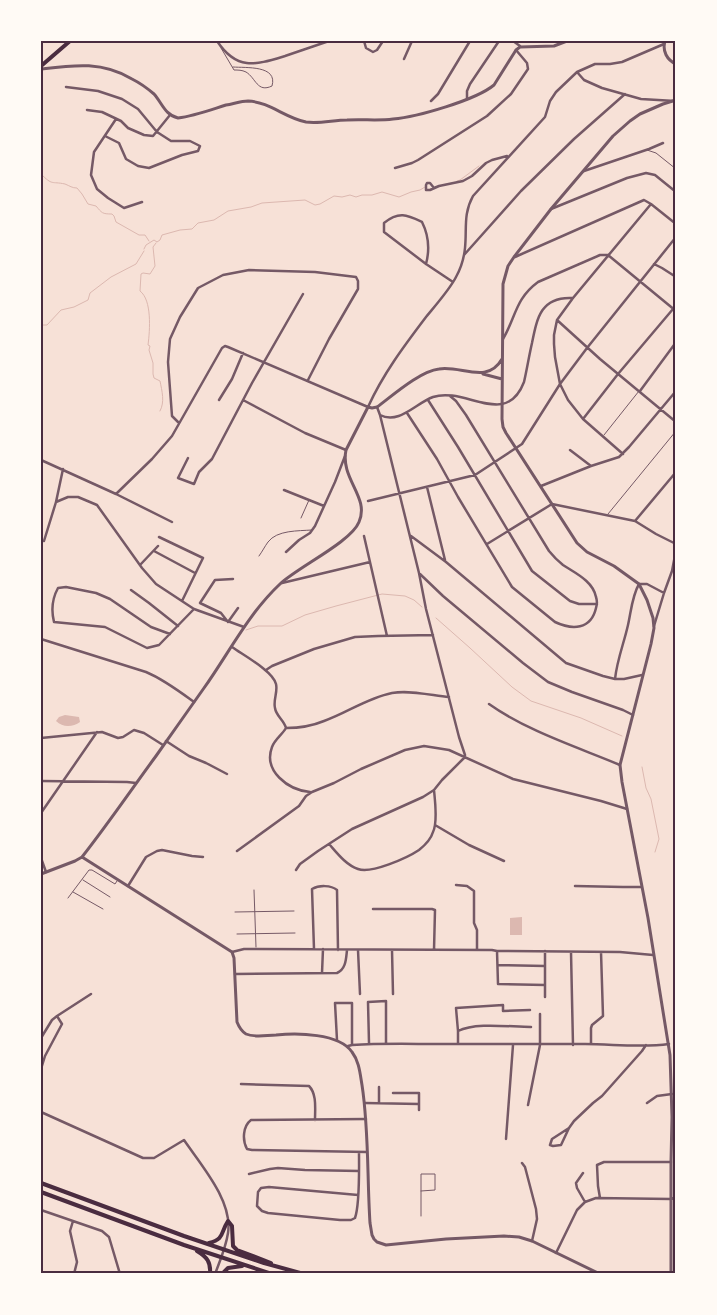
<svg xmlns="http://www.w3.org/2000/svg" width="717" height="1315" viewBox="0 0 717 1315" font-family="'Asap Condensed',sans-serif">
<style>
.water{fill:#dcb8b0}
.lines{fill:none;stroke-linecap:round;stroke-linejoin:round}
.stream{stroke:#dcb8b0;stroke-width:1}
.service{stroke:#755966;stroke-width:1}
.minor{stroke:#755966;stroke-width:2.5}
.tertiary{stroke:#755966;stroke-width:3}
.primary{stroke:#4a2c40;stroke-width:4}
.neatline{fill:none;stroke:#4a2c40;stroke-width:2}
</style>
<rect width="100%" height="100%" fill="#f7e1d7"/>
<!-- water -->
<path class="water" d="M65,715L79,717L80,722C73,727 63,728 56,721L59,717Z
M522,917V935H510V918Z"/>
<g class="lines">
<!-- stream -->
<path class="stream" d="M41,174C53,186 51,181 65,184C70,186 72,188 77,188L82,194L88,204L96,206C102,213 102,214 112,214L114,216L116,222L139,235H145L149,241
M457,181L460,180L479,166
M156,243L153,247L155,266L150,274L143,273L141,274L140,291C152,300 150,330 148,345L150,346L149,350L153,363V374L154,378L160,381C162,391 165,402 160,411
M144,249L146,245L154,240L157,242L160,240L162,235L180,230L192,229L198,223L214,220L228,211L251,207L262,203L305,200L315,205L320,204L334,196L342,197L350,195L356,197L362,195H372L382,192L399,197L411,192L420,190L425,187
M41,325H47L61,310L74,307L88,300L90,293L111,277L136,264L144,251
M436,618L470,648L512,687L531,701L581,718L622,736
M246,630L258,626H282L305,615L336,606L382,594L405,596L414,600L422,607
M642,767L646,788L651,799L659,839L655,852"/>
<!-- service -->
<path class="service" d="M221,48L234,70C238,70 242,70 246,72C256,78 257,93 272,86C278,65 246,68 233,67
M647,150L656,153L676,169
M604,435L639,391
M608,514L676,431
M301,518L309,500
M259,556C262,552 265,546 268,542C277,530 298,531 312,530
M83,880L110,897
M254,890L256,947
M73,892L103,909
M68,898L89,870H92L115,884L117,881
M235,912L294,911
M237,934L295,933
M421,1191L435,1190V1174H421V1216"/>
<!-- minor -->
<path class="minor" d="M217,41C237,71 255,65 285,56C300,51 314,46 329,41
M364,41L366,48L373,52L377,50L383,41
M513,41L520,46
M404,59L412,41
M577,72L584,80L602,88L641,99L675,101L676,102
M66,87L98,91L122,99L138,109L157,132L171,141H190L200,146L198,151L182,155L149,168L138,166L126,159L119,143L105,136
M467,99V91L470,84L499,41
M431,101L438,94L470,41
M87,110L102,112L121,121L128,128L144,135L153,136L170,115
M116,119L94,152L91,175L97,189L108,198L124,208L142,202
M395,168L412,163L418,160L487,116L511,94L528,69L527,63L516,50
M584,171L649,149L663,143
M439,186L434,188L430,183H427L426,185V190H430L439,186L463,181L472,176L486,163L492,160L507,156
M551,209L627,178L646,173L655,175L676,192
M464,255L521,191L574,139L625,94
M515,257L644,200L651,204L676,224
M426,264C430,249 429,236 422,222C407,215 399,211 384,223V232L426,264L453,282
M654,264L662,268L676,277
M557,320L600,359L676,422
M503,339C516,317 515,299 538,282L600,255H608L676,311
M640,391L674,345
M219,400L232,379L243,353
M243,400L305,433L346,450
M428,400L458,447L532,571L570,601L579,604H597
M377,407L380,415L419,573L426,609L459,737L465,755
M407,413L437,459L458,497L512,587L555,622C572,630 591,630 596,608C597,605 597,600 596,597C593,581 575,573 563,565C558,561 553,556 549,551L466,415L456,401L450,396
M380,415C399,425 416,403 433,397C465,386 506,429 524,382C527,369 529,356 532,343C537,318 541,296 573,298
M583,419L618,374L673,309
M179,423L172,416L168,362L170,339L180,317L198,288L223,275L249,270L315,272L356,277L358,281V289L329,339L308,380
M570,450L591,466
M623,454L583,419L568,400L560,384L555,357L554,344V335L557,320L573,298L651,204
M188,458L178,478L194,484L199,472L212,459L252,383L303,294
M41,460L116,494L152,459L172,436L222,348L225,346L228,347L368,407C383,374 404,346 426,317C435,306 450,289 456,277C461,268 464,258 465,248C467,229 463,214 473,196L545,117L550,101L556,92L577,72L595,64H610L622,62L664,44
M541,486L591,466L619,457L629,447L676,391
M427,487L445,560
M284,490L324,506
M116,494L172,522
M368,501L475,475L522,444L560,384L587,348L676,237
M56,502L68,497H78L97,505L142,568L156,584L194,609L244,627
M635,521L676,472
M364,536L387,636
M411,536L446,562L566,663L603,676L615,679H624L642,675
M159,537L203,558L182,601
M44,541L56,502L63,469
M487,544L552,504L635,521L656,534L676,544
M154,551L195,573
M286,552L299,540L310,533L315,526L335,482L345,456
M140,565L158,546
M420,574L443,596L523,663L548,682L572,692L623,710L633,715
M233,579L215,580L200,603L221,613L228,622L238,608
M282,583L370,562
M131,590L149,603L178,626
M654,626L664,593L672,571L676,550
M170,634L151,627L110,599L96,593L66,587L58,588C52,599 51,610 54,622L105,627L147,648L159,645L194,609
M41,639L146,672C163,679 179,691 194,702
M232,647C243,655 273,671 276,684C278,692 273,700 275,708C276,716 284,720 286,728
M266,670L272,666L314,649L355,637L378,636L433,635
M615,679C617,660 624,643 628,625C631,612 632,596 639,584H647L664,593
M489,704C527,731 577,747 620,765
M286,728C299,728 312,726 324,721C347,713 367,698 392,693C410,690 430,695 449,697
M286,728C282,735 275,739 272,747C263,771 288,790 310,792
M41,738L102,732L118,738L123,737L134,730L144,733L163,745
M166,741L189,756L206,763L227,774
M41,781L127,782L136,783
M41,813L97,732
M435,825L469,845L504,861
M329,844C337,853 346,865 358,869C371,874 407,858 419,850C424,846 431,839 433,832C438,822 435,801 434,790
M237,851L299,806L306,796L312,792L334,783L361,769L405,750L424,746L449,750L513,779L601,801L627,809
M41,858L46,872
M296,870L300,864L318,851L352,829L423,797L434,790L442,780L465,757
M456,885L467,886L474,891V923L477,930V950
M128,886L146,857L157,851L162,850L192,856L203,857
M575,886L623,887H641
M373,909H432L435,910L434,950
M314,949L312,889C319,885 331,885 337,890L338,950
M358,950L360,994
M392,950L393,994
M497,951L498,984L545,985
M232,952L244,949H256L492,950L497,951L620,952L653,955
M571,952L573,1045
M498,965L545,966
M322,973L323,949
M235,974L337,973C346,969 346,959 347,950
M545,997V951
M458,1031L456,1008L503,1005V1011L530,1010
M41,1038L52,1020L57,1016
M337,1040L335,1003H352V1045
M369,1043L368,1002L386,1001V1043
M458,1043V1031C476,1022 510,1027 531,1027
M591,1044V1028L592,1025L603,1016L601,952
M348,1046L352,1045C382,1043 411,1044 440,1044C488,1044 537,1044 585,1044C613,1044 641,1048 669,1044
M41,1069L45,1056L62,1024L57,1016L91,994
M241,1084L309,1086C317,1094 315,1109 315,1120
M379,1087V1103
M393,1093H419V1110
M365,1103L419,1104
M647,1103L657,1096L672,1094
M528,1105L540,1045V1014
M41,1112L143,1158H154L184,1140C201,1165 233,1201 228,1233C226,1247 220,1261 215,1274
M366,1119L251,1120C243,1126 242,1140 247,1149L252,1150L367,1152
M569,1128L552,1139L550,1145L553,1146L561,1145L569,1128L574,1121L593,1103L602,1096L642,1051L646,1045
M506,1139L513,1045
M522,1163L525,1167L536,1209L537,1219L532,1241
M583,1173L576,1183L577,1188L585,1202
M249,1174L270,1169L278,1168L305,1170L359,1171
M358,1195L269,1187L261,1188L258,1192L257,1206L262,1211L268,1213L340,1220H351L355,1218C360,1204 359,1169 359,1152
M600,1198L598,1186L597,1165L604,1162H671
M41,1210L102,1231L109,1237L120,1274
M73,1221L70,1231L77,1262L74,1274
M556,1253L577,1210L585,1202L596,1198L671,1199"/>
<!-- tertiary -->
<path class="tertiary" d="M665,41C662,51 667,60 676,64
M41,69C74,65 102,61 132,79C140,83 147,88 154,94C162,103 165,115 178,118C194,116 210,110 226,105C233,104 241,101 248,101C270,102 285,118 306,122C319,124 334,120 347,120C363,119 378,121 393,119C417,117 476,100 494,85L516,50L520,47L554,46L567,41
M483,374L502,379
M82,857L232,952L234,958L237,1022C239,1027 241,1031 246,1034C255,1038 267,1035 276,1035C297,1033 339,1033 352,1052C359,1061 360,1073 362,1085C369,1130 367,1177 370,1223L372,1235L374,1239L377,1242L386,1245L446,1239L504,1236L519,1237L532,1241L600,1274
M41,874L75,861L82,857C108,824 131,790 156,756C172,733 188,711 204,688C229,653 248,614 280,584C298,567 351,542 359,522C370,497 340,479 346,450L368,407L372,408L377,407C392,396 420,371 439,369C461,365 487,385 502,359
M671,1199L676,1198
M671,1274V1162L672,1117L670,1055L648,918L622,782L620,765L651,644L654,628L653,618L647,600L639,584L614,566L587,552L577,543L506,433L503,427L502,419L503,284L508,266L514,257L551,209L613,136L630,121L640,114L663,104L676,100"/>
<!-- primary -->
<path class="primary" d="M41,66L70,41
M41,1183L184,1236L264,1263L304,1274
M41,1192L184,1245L272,1274
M209,1243C225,1239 220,1233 228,1221L232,1226L233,1246L237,1250L271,1263
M197,1251C207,1257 211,1262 210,1274
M222,1274L228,1268L242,1266"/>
</g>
<!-- border -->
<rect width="717" height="1315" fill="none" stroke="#fffaf5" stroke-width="85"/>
<rect x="42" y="42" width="632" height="1230" class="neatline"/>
</svg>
